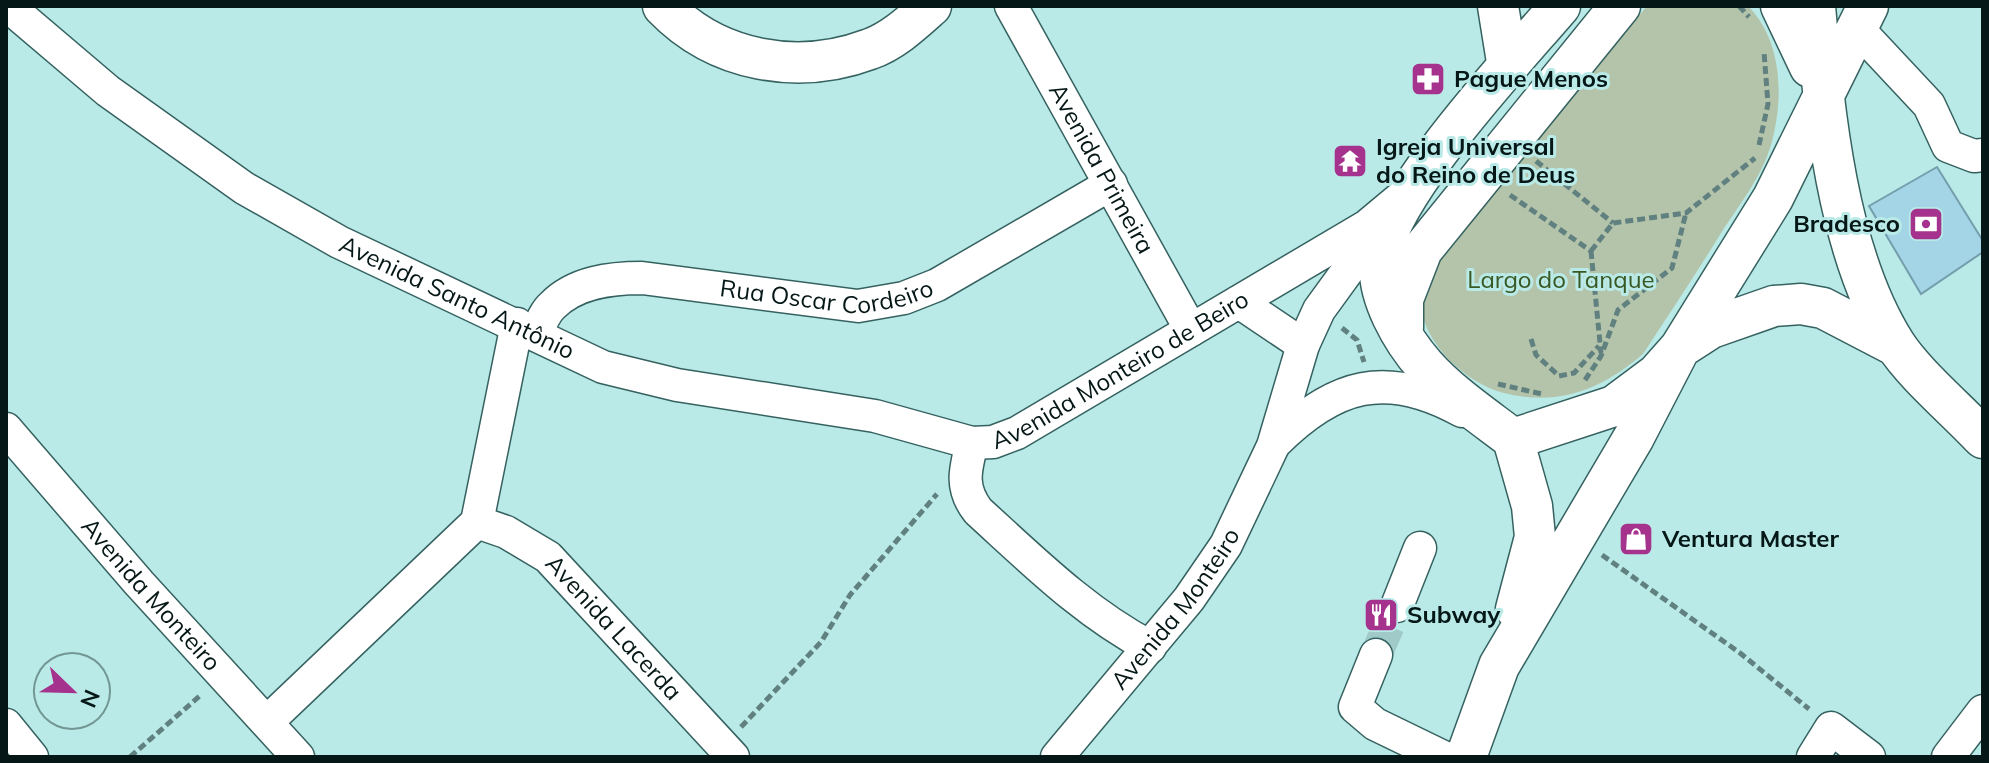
<svg xmlns="http://www.w3.org/2000/svg" width="1989" height="763" viewBox="0 0 1989 763" font-family="Mulish,sans-serif">
<style>
.green{fill:#b4c4ab}
.building{fill:#a3d5e6;stroke:#749eac;stroke-width:2}
.lines{fill:none;stroke-linecap:round;stroke-linejoin:round}
.minor-tunnel{stroke:#9fcac8;stroke-width:32;stroke-dasharray:32 16;stroke-linecap:butt}
.minor-casing{stroke:#356260;stroke-width:35}
.major-casing{stroke:#356260;stroke-width:43}
.path{stroke:#60817f;stroke-width:5;stroke-dasharray:8 4;stroke-linecap:butt}
.minor{stroke:#fff;stroke-width:32}
.major{stroke:#fff;stroke-width:40}
.labels{text-anchor:middle;stroke-width:6;stroke-linejoin:round;paint-order:stroke}
.poi-label{font-size:24px;font-weight:bold;fill:#051716;stroke:#baeae7;text-anchor:start}
.street-label{font-size:24px;fill:#051716;stroke:#baeae7}
.park-label{font-size:24px;fill:#395823;stroke:#baeae7}
</style>
<rect width="100%" height="100%" fill="#baeae7"/>
<!-- green -->
<path class="green" d="M1647,6H1748C1783,41 1784,100 1771,145C1762,176 1740,204 1723,230C1697,272 1670,313 1643,354C1602,389 1559,407 1504,393C1468,384 1424,345 1421,305C1421,292 1436,260 1444,249C1507,165 1580,87 1647,6Z"/>
<!-- building -->
<path class="building" d="M1937,167L1983,241V252L1921,294L1869,206Z"/>
<g class="lines">
<!-- minor-tunnel -->
<path class="minor-tunnel" d="M1376,655L1397,606"/>
<!-- minor casing -->
<g class="minor-casing">
<g id="minor">
<path id="s1" d="M8,6L108,91L244,188L339,242L603,367L677,385L875,416L972,443L993,442L1017,433L1367,226L1403,196"/>
<path id="s2" d="M1011,6L1191,330"/>
<path d="M1856,27L1929,105L1948,146L1974,156L1983,155"/>
<path d="M1239,302L1303,345"/>
<path id="s3" d="M536,334C540,325 545,312 552,306C575,282 611,278 642,278L858,306L904,298L937,285L1111,184"/>
<path id="s4" d="M6,429L139,583L298,757"/>
<path d="M972,443C965,470 960,488 978,511C1033,561 1084,612 1150,647"/>
<path d="M1275,443C1334,384 1386,369 1462,411"/>
<path id="s5" d="M477,522L506,532L548,557L733,757"/>
<path d="M477,522L517,324"/>
<path d="M1397,606L1420,548"/>
<path d="M1376,655L1355,707L1375,724L1443,757"/>
<path d="M267,722L477,522"/>
<path d="M6,725L32,757"/>
<path id="s6" d="M1057,757L1189,599L1226,545L1273,446L1303,345L1319,310L1380,226"/>
<path d="M1813,757L1831,728L1869,757"/>
<path d="M1948,757L1983,711"/>
</g>
</g>
<!-- major casing -->
<g class="major-casing">
<path id="major" d="M663,6C717,62 798,76 870,49C893,41 913,22 931,6
M1498,6L1508,68
M1781,6L1810,67
M1815,6C1824,112 1837,252 1895,344C1914,374 1958,411 1983,438
M1403,328V299L1422,250L1620,6
M1513,439C1483,416 1450,394 1425,366C1402,340 1377,297 1380,262C1385,197 1514,60 1560,6
M1513,439L1614,406L1657,374L1680,348L1711,328L1774,306L1801,304L1823,308L1896,346
M1513,439L1532,506L1535,537L1516,609
M1466,757L1499,666L1634,437L1680,348L1773,198L1868,6"/>
</g>
<!-- path -->
<path class="path" d="M1739,6L1749,17
M1759,145L1768,104L1764,52
M1536,161L1613,223
M1510,195L1591,251
M1591,251L1613,223L1686,213L1755,158
M1591,251L1601,353
M1342,328L1357,340L1364,362
M1531,339L1536,355L1559,376L1574,373L1599,346
M1585,380L1601,356L1618,310L1672,268L1686,213
M1498,384L1542,394
M1602,555L1740,653L1809,709
M741,727L821,642L850,595L937,494
M130,757L202,694"/>
<!-- minor -->
<use href="#minor" class="minor"/>
<!-- major -->
<use href="#major" class="major"/>
</g>
<!-- icons -->
<defs>
<g id="pharmacy-square" transform="scale(1.8)"><rect x="-9" y="-9" width="18" height="18" rx="4" fill="#a5328c" stroke="#baeae7"/><path d="M-2-6h4v4h4v4h-4v4h-4v-4h-4v-4h4Z" fill="#fff"/></g>
<g id="temple-square" transform="scale(1.8)"><rect x="-9" y="-9" width="18" height="18" rx="4" fill="#a5328c" stroke="#baeae7"/><path d="M0-6L5-2H3V0L6.5 2.5H4V6H1.5V3h-3V6H-4V2.5H-6.5L-3 0V-2H-5Z" fill="#fff"/></g>
<g id="bank-square" transform="scale(1.8)"><rect x="-9" y="-9" width="18" height="18" rx="4" fill="#a5328c" stroke="#baeae7"/><path d="M-6-4H6V4H-6ZM0-2.3a2.3 2.3 0 1 0 0 4.6a2.3 2.3 0 1 0 0-4.6Z" fill="#fff"/></g>
<g id="shop-square" transform="scale(1.8)"><rect x="-9" y="-9" width="18" height="18" rx="4" fill="#a5328c" stroke="#baeae7"/><path d="M-5-2.5h2.3a2.7 3.5 0 0 1 5.4 0H5L5.5 6h-11ZM-1.5-2.5h3a1.5 2.3 0 0 0-3 0Z" fill="#fff"/></g>
<g id="restaurant-square" transform="scale(1.8)"><rect x="-9" y="-9" width="18" height="18" rx="4" fill="#a5328c" stroke="#baeae7"/><path d="M-5-6h1v4h1v-4h1v4h1v-4h1v5L-1.5 .5V6h-2V.5L-5-1ZM5-6V6H3V1.5H1.5Q1.5-4 5-6Z" fill="#fff"/></g>
</defs>
<g fill-rule="evenodd">
<use href="#pharmacy-square" x="1428" y="79"/>
<use href="#temple-square" x="1350" y="161"/>
<use href="#bank-square" x="1926" y="224"/>
<use href="#shop-square" x="1636" y="539"/>
<use href="#restaurant-square" x="1381" y="615"/>
</g>
<g class="labels">
<!-- poi labels -->
<g class="poi-label">
<text x="1454" y="87">Pague Menos</text>
<text x="1376" y="155">Igreja Universal<tspan x="1376" dy="28">do Reino de Deus</tspan></text>
<text x="1900" y="232" text-anchor="end">Bradesco</text>
<text x="1662" y="547">Ventura Master</text>
<text x="1407" y="623">Subway</text>
</g>
<!-- street labels -->
<g class="street-label">
<text dy="8" stroke="none"><textPath href="#s2" startOffset="186">Avenida Primeira</textPath></text>
<text dy="8" stroke="none"><textPath href="#s3" startOffset="316">Rua Oscar Cordeiro</textPath></text>
<text dy="8" stroke="none"><textPath href="#s1" startOffset="538">Avenida Santo Antônio</textPath></text>
<text dy="8" stroke="none"><textPath href="#s1" startOffset="1244">Avenida Monteiro de Beiro</textPath></text>
<text dy="8" stroke="none"><textPath href="#s4" startOffset="220">Avenida Monteiro</textPath></text>
<text dy="8" stroke="none"><textPath href="#s6" startOffset="190">Avenida Monteiro</textPath></text>
<text dy="8" stroke="none"><textPath href="#s5" startOffset="176">Avenida Lacerda</textPath></text>
</g>
<!-- park labels -->
<g class="park-label">
<text x="1561" y="288">Largo do Tanque</text>
</g>
</g>
<!-- border -->
<rect width="1989" height="763" fill="none" stroke="#051716" stroke-width="16"/>
<!-- north arrow -->
<g transform="translate(72 691) rotate(113)"><circle r="38" fill="#baeae7" stroke="#729693" stroke-width="2"/>
<path d="M0-6L14 30L0 20L-14 30Z" fill="#a5328c"/>
<text y="-12" font-size="22" font-weight="bold" text-anchor="middle" fill="#051716">N</text>
</g>
</svg>
